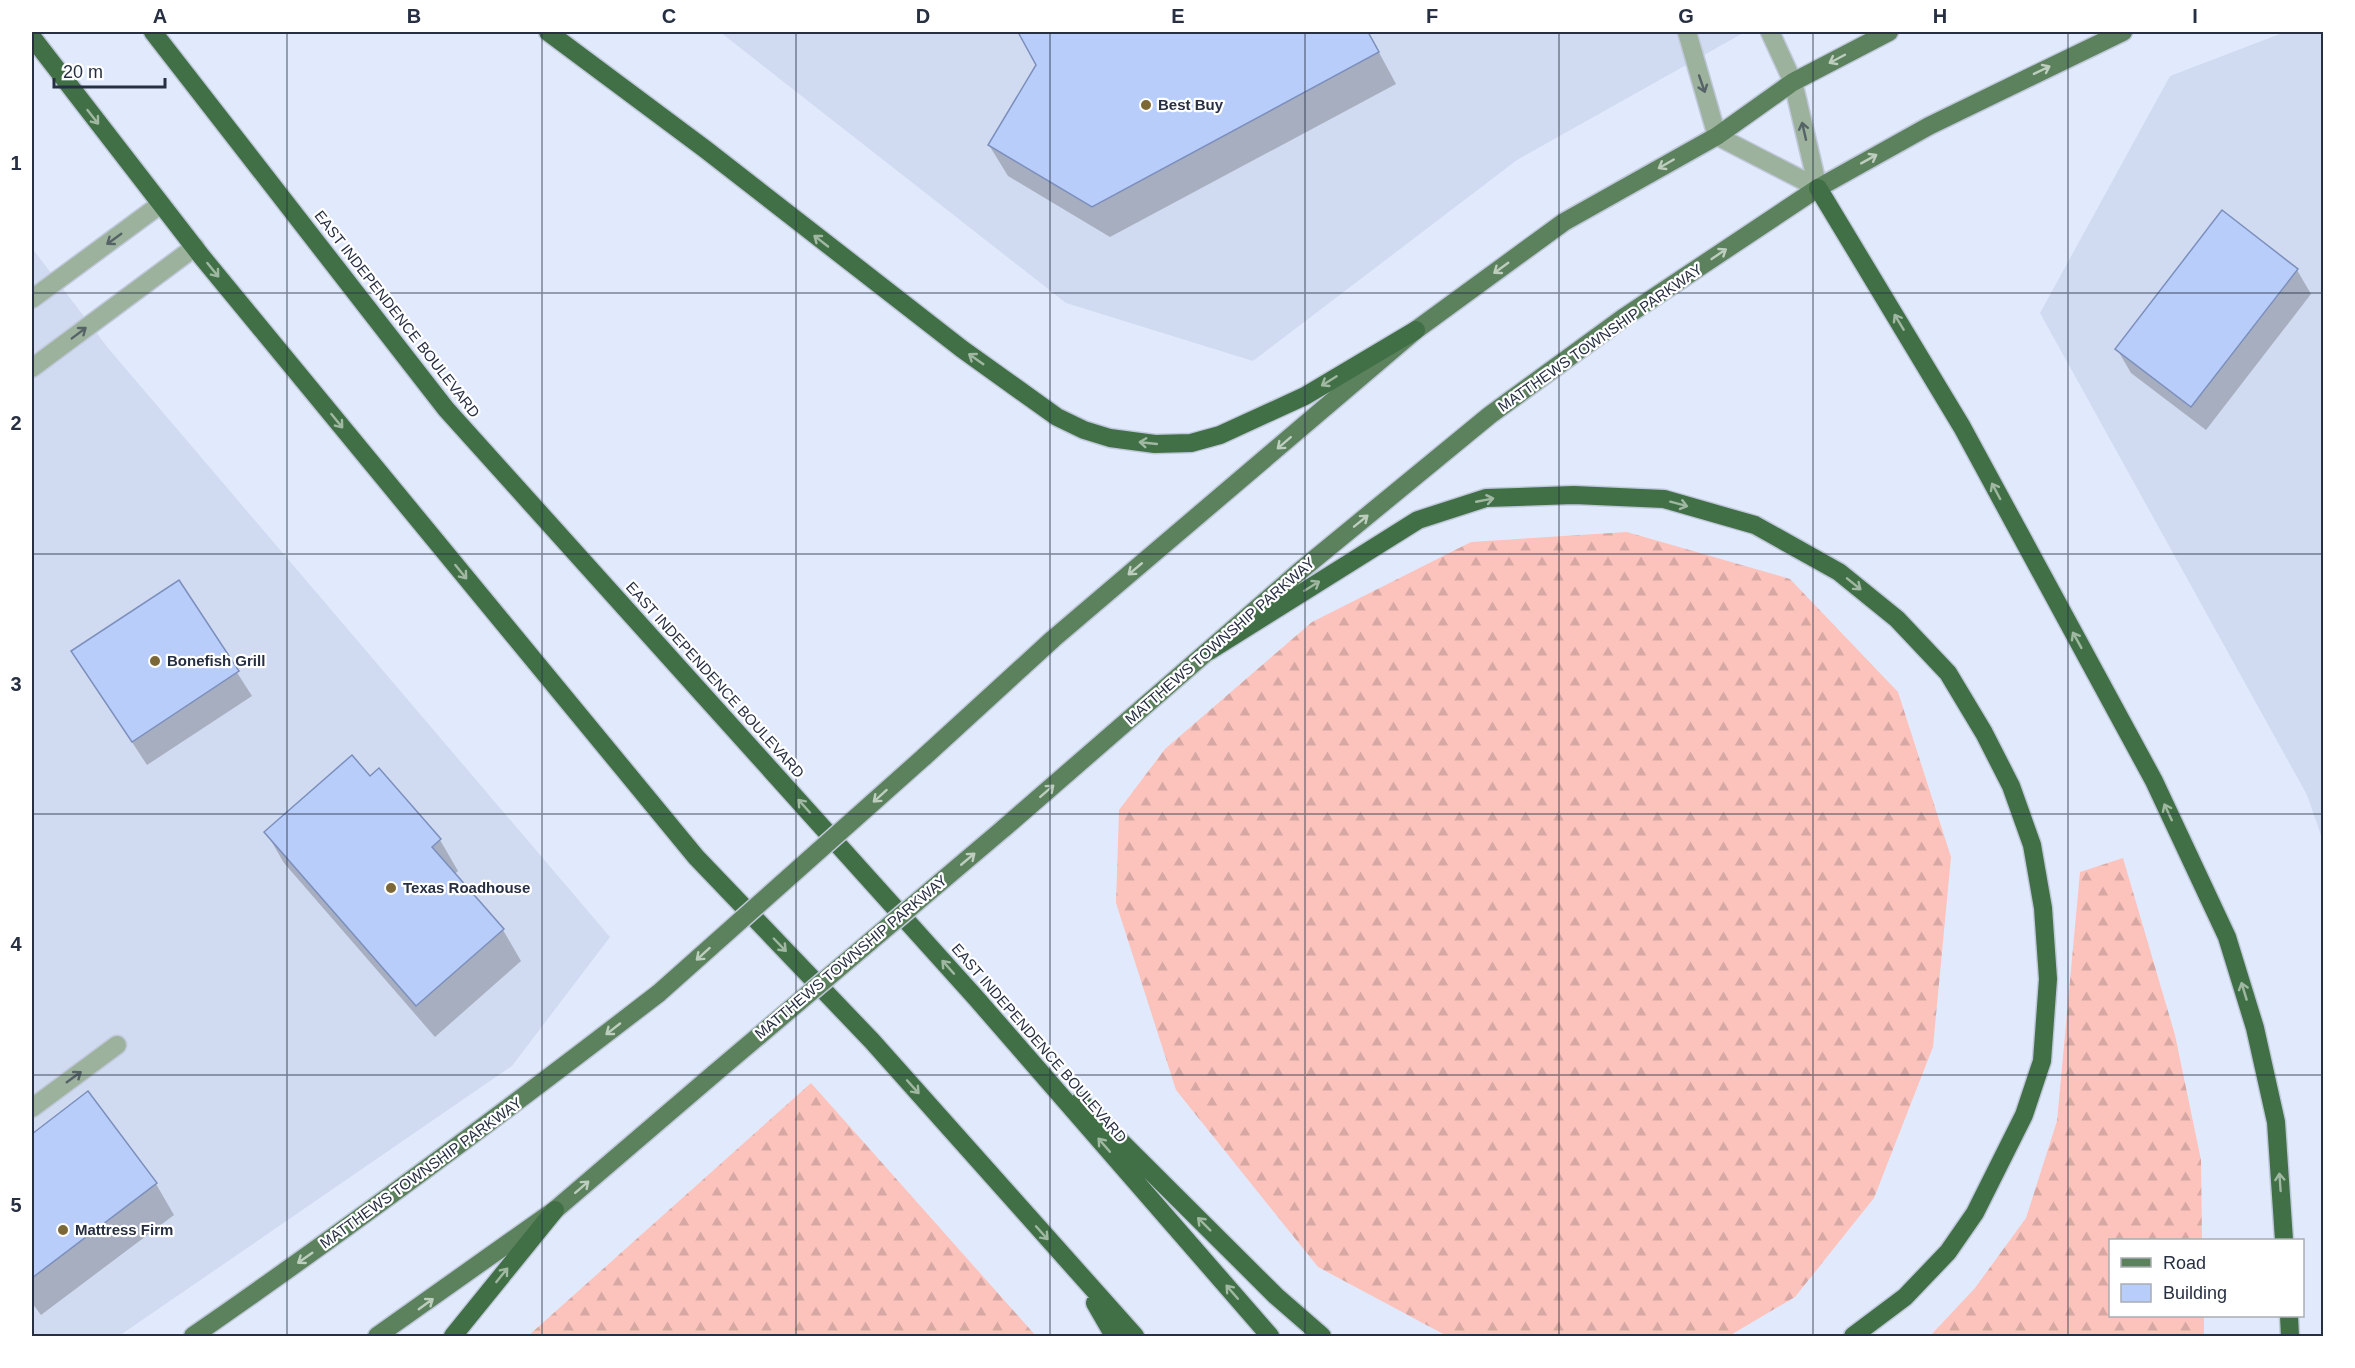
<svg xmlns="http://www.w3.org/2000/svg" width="2355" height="1368" viewBox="0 0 2355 1368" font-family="Helvetica,sans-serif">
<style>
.built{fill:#d0daf0}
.forest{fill:url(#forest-firs)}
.shadow{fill:#0003}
.building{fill:#b8cdfa;stroke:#7c8fbc;stroke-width:1.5}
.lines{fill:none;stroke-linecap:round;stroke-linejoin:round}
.lane-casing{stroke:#c0c8db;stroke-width:21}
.primary-casing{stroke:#c0c8db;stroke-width:21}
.highway-casing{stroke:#c0c8db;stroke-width:21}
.lane{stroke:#9cb29d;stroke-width:18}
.primary{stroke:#5b825d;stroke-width:18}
.highway{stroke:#427046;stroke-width:18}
.primary-bridge-casing{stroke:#c0c8db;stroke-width:21;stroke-linecap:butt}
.primary-bridge{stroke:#5b825d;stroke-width:18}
.oneway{stroke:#bdcdbe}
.oneway2{stroke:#566366}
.oneway3{stroke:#a0b8a2}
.grid{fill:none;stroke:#272f42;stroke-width:1.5;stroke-opacity:0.55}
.poi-dot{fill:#7c6736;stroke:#fff;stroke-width:2}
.labels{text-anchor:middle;stroke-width:4.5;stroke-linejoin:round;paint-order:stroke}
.poi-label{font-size:15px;font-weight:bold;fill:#272f42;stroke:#fff;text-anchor:start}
.street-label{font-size:15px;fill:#272f42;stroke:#fff}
.neatline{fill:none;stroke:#272f42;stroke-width:2}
.grid-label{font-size:20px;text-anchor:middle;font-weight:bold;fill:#272f42}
</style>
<defs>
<pattern id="forest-firs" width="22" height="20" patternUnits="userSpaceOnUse" patternTransform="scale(1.5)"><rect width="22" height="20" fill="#fbc3bc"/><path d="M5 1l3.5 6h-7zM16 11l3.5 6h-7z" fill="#d7a8a3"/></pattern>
</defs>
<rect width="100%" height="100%" fill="#e1eafd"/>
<!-- built -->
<path class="built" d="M720,32H1745L1517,160L1253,361L1066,303Z
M2285,32H2323V841L2307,795L2040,313L2170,76Z
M32,248L108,348L610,937L512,1066L119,1336H32Z"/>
<!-- forest -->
<path class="forest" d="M1627,532L1790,579L1898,692L1951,857L1933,1047L1874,1198L1795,1297L1729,1336H1447L1318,1267L1176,1090L1116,903L1119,810L1165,749L1312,622L1471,542Z
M2123,858L2175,1035L2201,1160L2202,1240H2110V1316H2204V1336H1930L1975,1288L2026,1218L2057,1121L2080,872Z
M811,1083L1036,1336H528Z"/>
<!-- shadow -->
<path class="shadow" d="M1020,32H1368L1396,84L1110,237L1008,176L989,145L1038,65Z
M2297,270L2311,294L2206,430L2131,373L2117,349Z
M179,582L252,696L147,765L73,652Z
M379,770L440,840L458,871L454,875L503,930L521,961L435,1037L284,863L266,832L370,778Z
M88,1094L156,1184L174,1215L41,1315L32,1303V1136Z"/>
<!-- building -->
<path class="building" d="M1018,32H1368L1379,52L1092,207L988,145L1036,65Z
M2222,210L2298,269L2191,407L2115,349Z
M179,580L239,671L132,742L71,651Z
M352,755L370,776L379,768L441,839L432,847L504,929L416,1006L264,832Z
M88,1091L157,1183L32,1278V1134Z"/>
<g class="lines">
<!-- lane casing -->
<g class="lane-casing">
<path id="lane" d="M1687,32L1717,136L1818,188
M1770,32L1793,82L1818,188
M32,299L161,204
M32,368L195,247
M32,1108L117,1045"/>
</g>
<!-- primary casing -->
<g class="primary-casing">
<path id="primary" d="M924,757L1053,639L1416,330L1564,222L1717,136L1793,82L1889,32
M1003,829L1300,571L1490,415L1623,318L1818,188L1929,126L2123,32
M193,1336C352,1226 506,1111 659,993
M377,1336L555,1210L715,1073"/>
</g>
<!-- highway casing -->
<g class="highway-casing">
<path id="highway" d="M153,32L446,409L976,998L1270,1336
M548,32L705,149L962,349L1057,417L1084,430L1110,438L1155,444L1191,443L1220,435L1305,396L1416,330
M32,37L202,257L696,857L872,1041L1135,1336
M1818,188L1962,427L2154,781L2227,937L2255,1028L2276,1122L2284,1240
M1209,651L1418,520L1486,498L1574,495L1664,499L1755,525L1839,572L1897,619L1948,673L1984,733L2011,786L2032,845L2043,908L2048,979L2042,1061L2024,1115L1975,1213L1948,1252L1905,1297L1853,1336
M1080,1101L1276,1296L1322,1336
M1095,1303L1114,1336
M2289,1316L2290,1336
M453,1336L555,1210"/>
</g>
<!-- lane -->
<use href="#lane" class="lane"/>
<!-- primary -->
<use href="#primary" class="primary"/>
<!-- highway -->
<use href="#highway" class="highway"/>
<!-- primary-bridge casing -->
<g class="primary-bridge-casing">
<path id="primary-bridge" d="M659,993L924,757
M715,1073L1003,829"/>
</g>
<!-- primary-bridge -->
<use href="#primary-bridge" class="primary-bridge"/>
</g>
<!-- one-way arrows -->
<defs><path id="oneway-shaft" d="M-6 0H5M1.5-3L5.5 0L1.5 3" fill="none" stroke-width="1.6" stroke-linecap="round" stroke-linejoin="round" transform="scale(1.5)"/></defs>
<g class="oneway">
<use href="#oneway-shaft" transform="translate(1837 59) rotate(152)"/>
<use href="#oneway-shaft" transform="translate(2042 70) rotate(-26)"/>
<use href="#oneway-shaft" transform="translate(1869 159) rotate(-29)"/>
<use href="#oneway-shaft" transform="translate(1666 164) rotate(150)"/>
<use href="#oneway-shaft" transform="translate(1719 254) rotate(-34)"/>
<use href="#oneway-shaft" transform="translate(1501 268) rotate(144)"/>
<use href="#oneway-shaft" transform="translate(1284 443) rotate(139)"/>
<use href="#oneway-shaft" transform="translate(1361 521) rotate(-39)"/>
<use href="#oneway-shaft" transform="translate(1135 569) rotate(140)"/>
<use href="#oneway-shaft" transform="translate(1047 791) rotate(-41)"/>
<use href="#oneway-shaft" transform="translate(880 796) rotate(138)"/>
<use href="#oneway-shaft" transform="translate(968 859) rotate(-40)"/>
<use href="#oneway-shaft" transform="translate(703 954) rotate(138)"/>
<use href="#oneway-shaft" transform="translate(613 1029) rotate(142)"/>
<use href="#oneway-shaft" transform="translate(582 1187) rotate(-41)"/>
<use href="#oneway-shaft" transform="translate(305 1258) rotate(145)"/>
<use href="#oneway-shaft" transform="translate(426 1304) rotate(-36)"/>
</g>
<g class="oneway2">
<use href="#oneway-shaft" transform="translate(1702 84) rotate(71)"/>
<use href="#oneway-shaft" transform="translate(1804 131) rotate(-103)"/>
<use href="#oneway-shaft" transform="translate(114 239) rotate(144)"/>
<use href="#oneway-shaft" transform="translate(79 333) rotate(-37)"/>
<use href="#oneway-shaft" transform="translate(74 1077) rotate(-36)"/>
</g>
<g class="oneway3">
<use href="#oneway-shaft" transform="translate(93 117) rotate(52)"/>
<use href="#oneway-shaft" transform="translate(821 241) rotate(-142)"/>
<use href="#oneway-shaft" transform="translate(213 270) rotate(51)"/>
<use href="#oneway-shaft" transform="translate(1899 322) rotate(-121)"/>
<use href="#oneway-shaft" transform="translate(976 359) rotate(-145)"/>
<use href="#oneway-shaft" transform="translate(1329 381) rotate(148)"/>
<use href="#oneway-shaft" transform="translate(337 421) rotate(51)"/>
<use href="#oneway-shaft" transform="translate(1148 443) rotate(-174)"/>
<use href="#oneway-shaft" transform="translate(1996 491) rotate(-118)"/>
<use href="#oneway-shaft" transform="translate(1485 500) rotate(-11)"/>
<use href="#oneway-shaft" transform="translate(1679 504) rotate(15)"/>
<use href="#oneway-shaft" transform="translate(461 572) rotate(51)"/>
<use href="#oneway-shaft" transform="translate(1854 584) rotate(39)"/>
<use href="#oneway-shaft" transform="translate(1312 586) rotate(-32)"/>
<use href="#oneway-shaft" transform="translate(2077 640) rotate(-119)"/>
<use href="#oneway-shaft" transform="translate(804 806) rotate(-132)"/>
<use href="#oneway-shaft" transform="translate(2168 812) rotate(-115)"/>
<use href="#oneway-shaft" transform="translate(780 945) rotate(46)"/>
<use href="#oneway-shaft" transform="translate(948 967) rotate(-132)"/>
<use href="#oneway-shaft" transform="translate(2244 991) rotate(-107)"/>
<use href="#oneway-shaft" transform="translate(913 1087) rotate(48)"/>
<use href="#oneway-shaft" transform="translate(1104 1145) rotate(-131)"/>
<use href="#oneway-shaft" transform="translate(2280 1182) rotate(-94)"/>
<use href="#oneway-shaft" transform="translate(1204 1224) rotate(-135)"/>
<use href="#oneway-shaft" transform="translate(1042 1233) rotate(48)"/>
<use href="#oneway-shaft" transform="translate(502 1275) rotate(-51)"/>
<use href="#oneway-shaft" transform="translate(1232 1292) rotate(-131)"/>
</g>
<!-- grid -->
<path class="grid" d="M287,32V1336M542,32V1336M796,32V1336M1050,32V1336M1305,32V1336M1559,32V1336M1813,32V1336M2068,32V1336M32,293H2324M32,554H2324M32,814H2324M32,1075H2324"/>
<!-- markers -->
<g class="poi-dot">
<circle cx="1146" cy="105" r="6"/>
<circle cx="155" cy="661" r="6"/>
<circle cx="391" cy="888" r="6"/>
<circle cx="63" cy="1230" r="6"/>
</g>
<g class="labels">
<!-- poi labels -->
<g class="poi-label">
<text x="1158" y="110">Best Buy</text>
<text x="167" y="666">Bonefish Grill</text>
<text x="403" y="893">Texas Roadhouse</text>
<text x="75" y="1235">Mattress Firm</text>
</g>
<!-- street labels -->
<g class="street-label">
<text transform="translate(397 314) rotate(52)" y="5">EAST INDEPENDENCE BOULEVARD</text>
<text transform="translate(1600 338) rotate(-35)" y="5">MATTHEWS TOWNSHIP PARKWAY</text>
<text transform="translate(1220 641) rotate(-41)" y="5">MATTHEWS TOWNSHIP PARKWAY</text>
<text transform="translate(715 680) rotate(48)" y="5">EAST INDEPENDENCE BOULEVARD</text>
<text transform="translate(851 957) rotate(-40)" y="5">MATTHEWS TOWNSHIP PARKWAY</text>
<text transform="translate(1039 1043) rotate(49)" y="5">EAST INDEPENDENCE BOULEVARD</text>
<text transform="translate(421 1173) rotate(-36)" y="5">MATTHEWS TOWNSHIP PARKWAY</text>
</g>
</g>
<!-- border -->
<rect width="2355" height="1368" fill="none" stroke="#ffffff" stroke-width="66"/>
<!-- legend -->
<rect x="2109" y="1239" width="195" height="78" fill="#ffffff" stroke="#a9acb3" stroke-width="1.5"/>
<rect x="2121" y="1258" width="30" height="9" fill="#5b825d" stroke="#a9acb3" stroke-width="1.5"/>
<text x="2163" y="1269" font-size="18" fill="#272f42">Road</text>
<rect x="2121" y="1284" width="30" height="18" fill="#b8cdfa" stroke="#a9acb3" stroke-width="1.5"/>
<text x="2163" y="1299" font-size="18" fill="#272f42">Building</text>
<!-- scale -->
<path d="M54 78v9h111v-9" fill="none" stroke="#272f42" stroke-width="3"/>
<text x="63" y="78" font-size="18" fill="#272f42" stroke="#ffffff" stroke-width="4.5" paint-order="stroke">20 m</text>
<rect x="33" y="33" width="2289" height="1302" class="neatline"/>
<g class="grid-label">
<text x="160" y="23">A</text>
<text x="414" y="23">B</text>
<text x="669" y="23">C</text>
<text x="923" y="23">D</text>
<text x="1178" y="23">E</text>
<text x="1432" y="23">F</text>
<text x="1686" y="23">G</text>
<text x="1940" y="23">H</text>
<text x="2195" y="23">I</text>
<text x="16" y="170">1</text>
<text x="16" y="430">2</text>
<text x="16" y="691">3</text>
<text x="16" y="951">4</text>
<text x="16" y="1212">5</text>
</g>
</svg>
